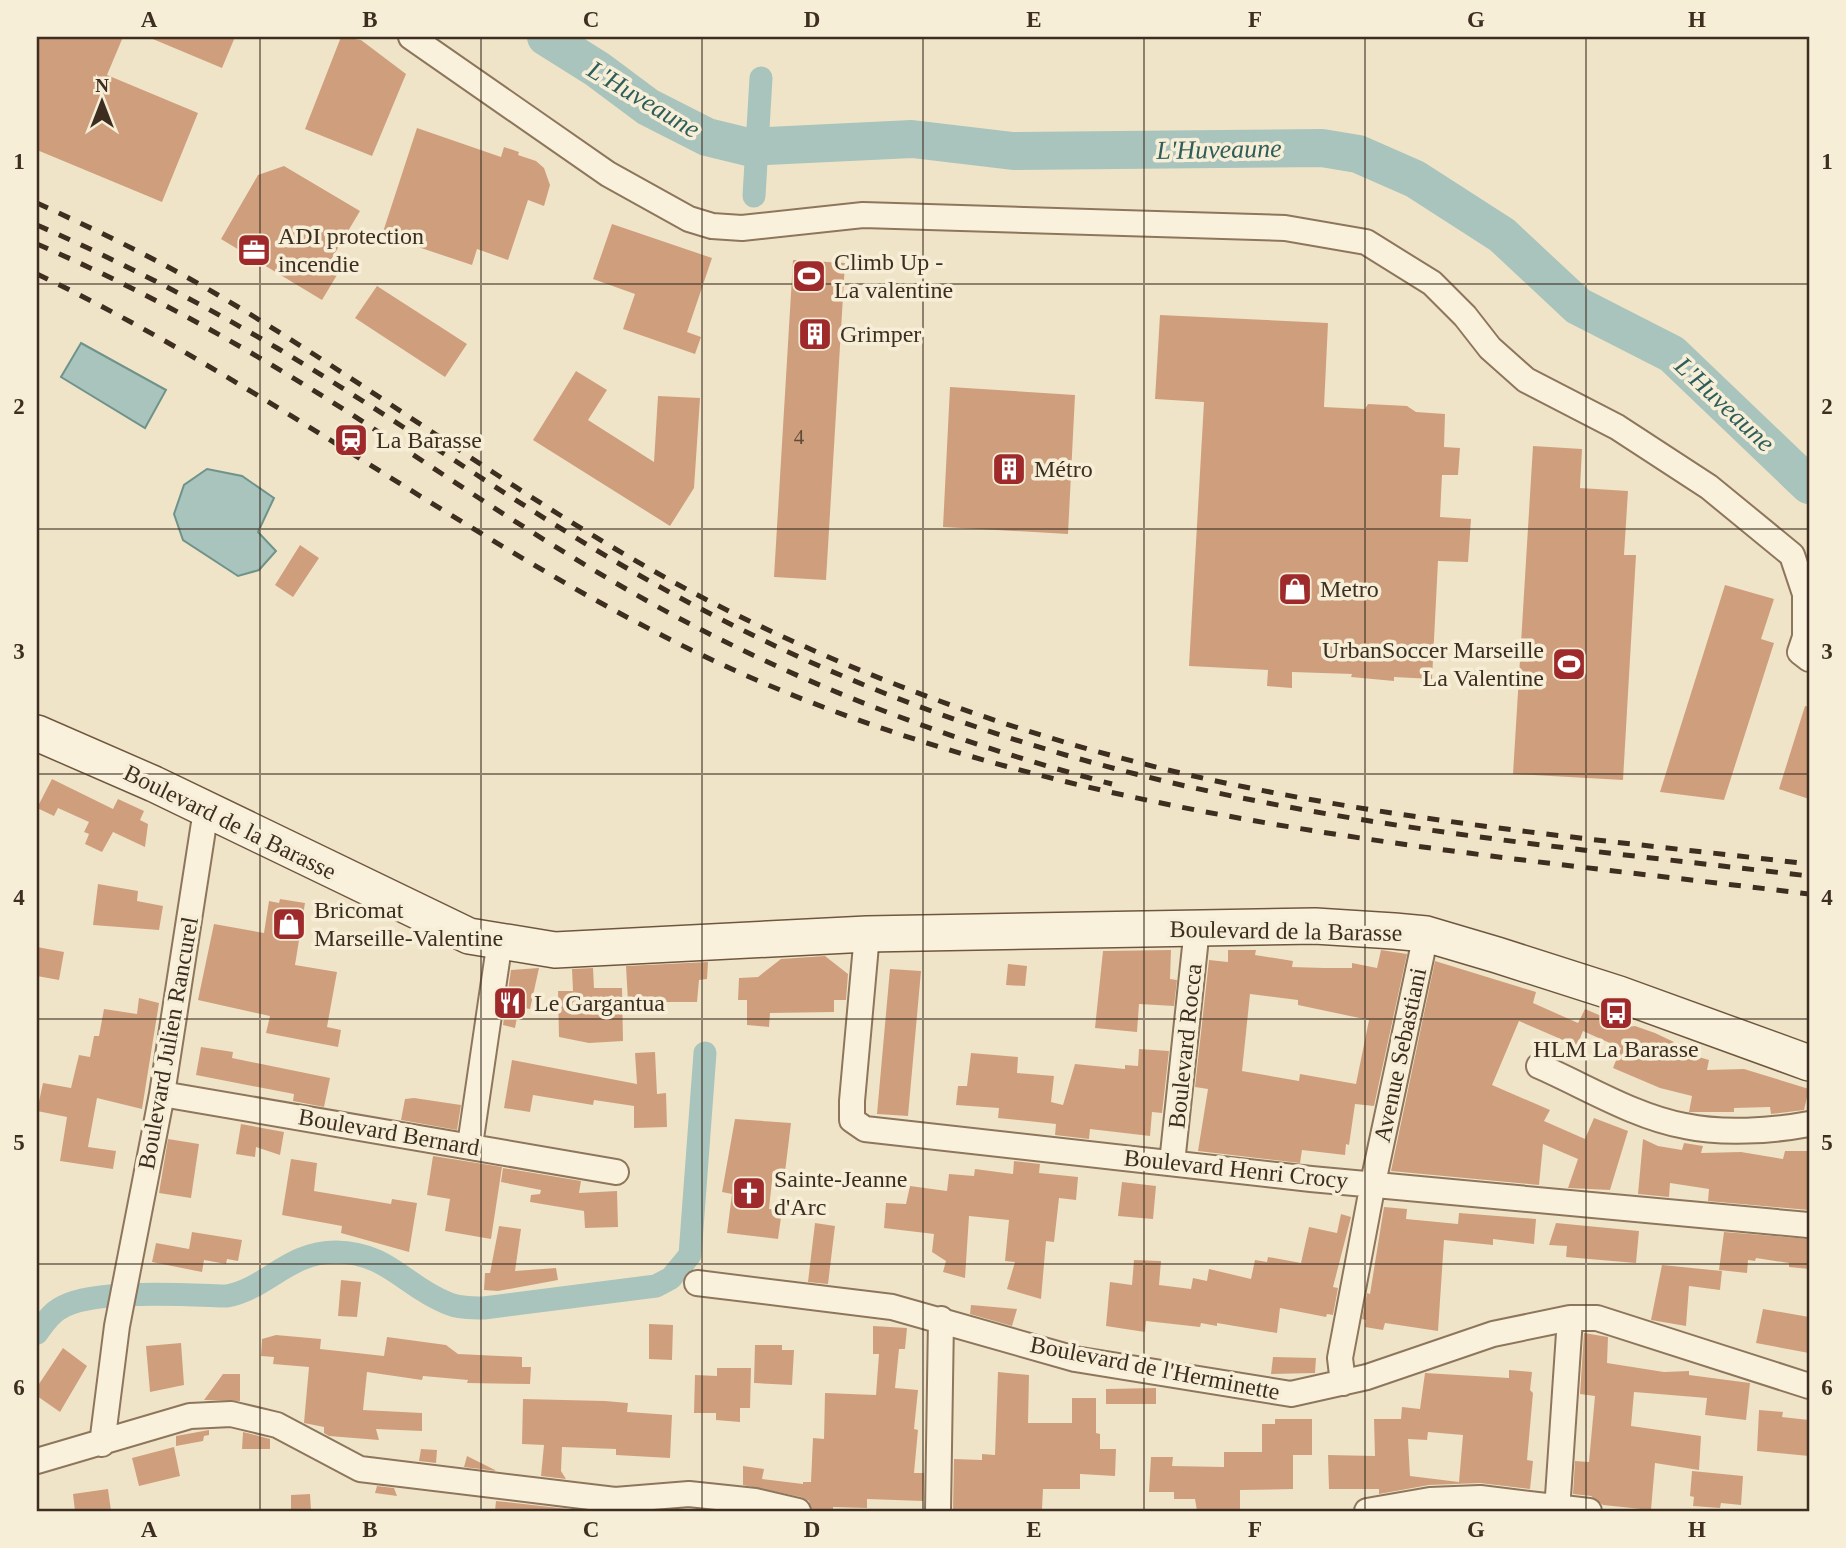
<svg xmlns="http://www.w3.org/2000/svg" width="1846" height="1548" viewBox="0 0 1846 1548" font-family="Georgia,serif">
<style>
.water{fill:#a9c4bc;stroke:#6f938a;stroke-width:2}
.lines{fill:none;stroke-linecap:round;stroke-linejoin:round}
.canal{stroke:#a9c4bc;stroke-width:23}
.river{stroke:#a9c4bc;stroke-width:38}
.building{fill:#cf9f7d;fill-rule:evenodd}
.minor-casing{stroke:#8d765c;stroke-width:28}
.secondary-casing{stroke:#6f573f;stroke-width:38}
.minor{stroke:#faf1dc;stroke-width:24}
.secondary{stroke:#faf1dc;stroke-width:35}
.rail{stroke:#3d2e20;stroke-width:5;stroke-dasharray:12 12;stroke-linecap:butt}
.grid{fill:none;stroke:#3d2e20;stroke-width:2;stroke-opacity:0.55}
.labels{text-anchor:middle;stroke-width:7;stroke-linejoin:round;paint-order:stroke}
.number-label{font-size:21px;fill:#624a37}
.poi-label{font-size:24px;fill:#3d2e20;stroke:#f7eed8;text-anchor:start}
.street-label{font-size:24px;fill:#3d2e20;stroke:#f7eed8}
.water-label{font-size:26px;font-style:italic;fill:#2f5d5a;stroke:#f7eed8}
.neatline{fill:none;stroke:#3d2e20;stroke-width:2.5}
.grid-label{font-size:23px;text-anchor:middle;font-weight:bold;fill:#3d2e20}
</style>
<rect width="100%" height="100%" fill="#f0e4c8"/>
<!-- water -->
<path class="water" d="M81,343L166,390L145,428L61,377Z
M207,469L242,476L274,498L258,532L276,551L259,570L238,576L183,540L174,514L184,485Z"/>
<g class="lines">
<!-- canal -->
<path class="canal" d="M754,196L761,78
M37,1333C43,1325 50,1314 59,1309C89,1288 189,1295 227,1296C268,1288 288,1252 336,1252C389,1253 404,1286 447,1303C458,1308 472,1308 484,1308L656,1286L671,1278L690,1255L705,1053"/>
<!-- river -->
<path class="river" d="M546,37L597,69L648,107L707,137L748,147L912,139L1013,151L1322,148L1358,154L1415,179L1502,235L1578,306L1672,354L1809,485"/>
</g>
<!-- building -->
<path class="building" d="M37,37H123L107,75L198,113L162,202L37,150Z
M148,37H235L222,68Z
M341,37L361,40L406,74L372,156L305,129Z
M417,128L501,157L504,147L519,152L518,155L536,161L544,168L550,185L544,206L528,200L508,260L477,249L472,265L382,235Z
M284,166L360,211L329,263L340,270L322,300L221,239L258,175Z
M612,224L712,258L687,332L701,337L695,354L623,329L635,294L593,279Z
M793,260L845,263L826,580L774,577Z
M377,286L467,344L445,377L355,318Z
M1160,315L1328,323L1324,407L1365,409L1368,404L1407,406L1416,412L1445,414L1444,447L1460,448L1458,475H1442L1440,517L1471,519L1468,562L1438,561L1432,679L1394,677V681L1351,677L1352,674L1292,672V688L1267,686L1268,670L1189,666L1204,402L1155,399Z
M576,371L607,390L588,420L654,462L658,396L700,398L694,488L670,526L533,440Z
M950,387L1075,395L1068,534L943,527Z
M1533,446L1582,449L1580,488L1628,491L1624,555H1636L1623,780L1513,774Z
M300,545L319,558L293,597L275,585Z
M1725,585L1774,599L1761,639L1774,643L1724,800L1660,792Z
M1805,706L1809,707V799L1779,789Z
M52,779L113,809L118,799L144,811L140,820L148,824L145,847L113,832L102,852L85,844L89,834L84,832L89,822L58,808L54,816L37,808Z
M98,884L138,891L137,901L163,906L159,930L93,925Z
M280,899L305,903L295,965L337,972L327,1027L341,1030L338,1047L266,1033L270,1016L198,1000L214,924L264,933L269,901L279,903Z
M37,947L64,952L59,980L37,976Z
M1171,950L1170,979L1177,980L1174,1006L1139,1004L1137,1032L1095,1028L1103,951Z
M1228,950H1256L1255,955L1293,961L1292,967L1324,968H1352V963L1377,968L1381,950L1407,954L1374,1106L1355,1104L1349,1145L1346,1144L1345,1155L1302,1150L1300,1163L1198,1151L1208,1089L1195,1087L1209,960L1228,962ZM1250,994L1298,1000V1005L1369,1020L1356,1084L1300,1074L1299,1081L1242,1071Z
M825,956L848,974L846,1000H834V1012L770,1013L769,1027L747,1025V1000H738L739,978L758,977L781,959Z
M1435,961L1536,992L1533,1003L1578,1023L1585,1009L1627,1027L1635,1026L1655,1033L1674,1042L1672,1049L1709,1060L1707,1070L1744,1069L1809,1089L1804,1110L1771,1114L1770,1107L1734,1108V1112H1689L1692,1096L1660,1088L1613,1068L1621,1048L1583,1031L1577,1046L1519,1021L1492,1085L1550,1110L1544,1121L1585,1139L1594,1118L1628,1131L1610,1190L1568,1188L1578,1159L1543,1144L1539,1185L1391,1171Z
M708,962L707,979L699,980L697,1002H628L626,966Z
M1008,964L1027,966L1025,986L1006,985Z
M539,968L530,1009L519,1007L515,1028L503,1025L511,970Z
M593,968L594,988H622L623,1041L589,1043L559,1037L558,991H573L572,969Z
M890,969L921,971L908,1116L877,1114Z
M139,998L159,1003L142,1109L97,1098L88,1147L116,1151L113,1169L60,1161L67,1117L37,1111L43,1083L71,1088L79,1055L90,1057L94,1036H99L104,1009L137,1014Z
M201,1047L233,1052L232,1058L330,1078L324,1107L293,1101L294,1094L196,1075Z
M1139,1049L1169,1051L1162,1113L1152,1112L1150,1136L1090,1129L1089,1139L1055,1135L1056,1124L998,1118L999,1108L956,1105L958,1086H967L971,1053L1018,1057L1017,1073L1054,1076L1051,1102L1063,1105L1075,1064L1125,1069V1065L1138,1066Z
M655,1052L657,1094L666,1093L667,1127L634,1128V1106L594,1100L593,1105L533,1095L530,1112L504,1108L512,1060L637,1084L635,1053Z
M414,1098L461,1105L457,1130L401,1120L405,1099Z
M735,1119L791,1123L785,1172L773,1171L769,1209L782,1210L778,1239L727,1233L732,1194L722,1192Z
M241,1124L284,1132L280,1155L256,1147L255,1157L236,1154Z
M168,1139L199,1144L191,1198L159,1193Z
M1643,1139L1658,1146L1682,1150L1684,1143L1703,1146L1701,1153L1741,1152L1783,1159L1785,1151H1809V1210L1708,1201L1709,1189L1670,1183L1669,1197L1638,1194Z
M433,1156L502,1167L491,1239L445,1231L450,1199L427,1195Z
M291,1159L317,1163L314,1191L391,1204L392,1199L417,1203L409,1252L341,1233L342,1226L282,1215Z
M1014,1161L1040,1164L1039,1173L1078,1177L1076,1200L1059,1198L1054,1242L1046,1241L1041,1299L1007,1289L1015,1262L1005,1261L1009,1220L969,1216L965,1278L943,1272L946,1261L932,1252L934,1234L884,1228L886,1203L906,1204L910,1186L947,1191L949,1174L974,1176L975,1169L1013,1174Z
M503,1168L581,1181L579,1193L617,1191L618,1227L585,1228L584,1211L530,1202L531,1195L540,1194L541,1190L501,1182Z
M1122,1182L1156,1186L1153,1219L1118,1216Z
M1384,1207L1407,1209L1406,1219L1458,1224L1459,1213L1536,1219L1534,1244L1493,1239V1245L1444,1240L1438,1331L1385,1323L1383,1330L1365,1327L1366,1320L1362,1319L1367,1293L1370,1294Z
M1341,1214L1351,1217L1333,1287L1338,1288L1333,1315L1327,1314L1326,1317L1280,1308L1277,1333L1217,1323V1326L1201,1323L1200,1327L1146,1321L1145,1332L1106,1326L1110,1282L1132,1285L1134,1260L1161,1261L1159,1285L1191,1289L1193,1278L1207,1281L1209,1269L1251,1279L1255,1260L1267,1262L1268,1257L1301,1263L1309,1227L1337,1233Z
M815,1223L835,1226L828,1284L808,1282Z
M1556,1223L1639,1231L1636,1263L1566,1257L1567,1246L1549,1245Z
M499,1226L521,1229L515,1271L556,1268L558,1280L498,1291L484,1290L485,1273H490Z
M192,1232L242,1240L238,1261L227,1259L226,1264L204,1260L202,1272L152,1262L156,1243L189,1249Z
M1724,1232L1809,1239V1269L1789,1267V1263L1756,1258L1755,1261L1748,1260L1747,1273L1719,1270Z
M1662,1265L1722,1271L1720,1290L1689,1286L1686,1326L1651,1320Z
M341,1280L361,1282L357,1317L338,1316Z
M971,1305L1017,1309L1012,1326L970,1314Z
M1763,1309L1809,1317V1353L1756,1343Z
M649,1324L673,1325L672,1360L649,1359Z
M873,1326L907,1328L905,1349H899L895,1388L918,1390L914,1429L918,1430L914,1473H924L923,1501L867,1499V1508L833,1507V1511H812L809,1501L801,1497L743,1485V1466L764,1469L762,1479L803,1484V1482H811L813,1438L824,1439L825,1393L876,1395L879,1354H873Z
M1584,1333L1608,1337L1607,1363L1664,1372L1689,1371V1375L1750,1383L1746,1420L1705,1415L1707,1398L1634,1392L1631,1426L1701,1436L1699,1470L1655,1463L1651,1510L1603,1505L1591,1496L1573,1494L1575,1461L1589,1462L1595,1396L1580,1394Z
M276,1335L321,1339L320,1349L384,1356L387,1337L446,1345L458,1354L522,1357V1367H531L530,1384L467,1383L468,1380L423,1376L422,1380L367,1372L363,1410L422,1413V1431L376,1429L379,1440L329,1436L324,1433V1427L304,1423L309,1367L273,1364L274,1357L261,1356L262,1339Z
M181,1343L184,1385L150,1392L146,1346Z
M755,1345H782V1350H794L792,1385L754,1383Z
M63,1348L87,1366L60,1412L37,1396V1387Z
M1273,1357L1316,1358L1315,1373L1271,1374Z
M717,1368H751L750,1408H740V1422L716,1420V1413H694L695,1375L717,1376Z
M1509,1370L1532,1372L1530,1390L1533,1393L1527,1460L1533,1461L1530,1489L1480,1483L1429,1485L1379,1494V1489H1329L1328,1455L1375,1456L1374,1419H1401L1402,1407L1420,1409L1425,1373L1509,1378ZM1428,1432L1463,1435L1459,1482L1410,1476L1408,1439L1427,1440Z
M998,1372L1029,1375L1028,1423H1072V1398H1096V1433L1100,1434V1449H1116L1115,1476L1080,1474V1489H1043L1042,1509L953,1511L954,1459L982,1460V1454L995,1455Z
M223,1374H240V1401L204,1400Z
M1156,1388V1404H1106V1389Z
M523,1399L605,1401L628,1403L627,1412L672,1415L670,1458L616,1455V1449L562,1447L561,1471L566,1479L541,1476L544,1445L522,1444Z
M1759,1410L1783,1412L1782,1417L1809,1420V1456L1757,1451Z
M1275,1419H1312V1455H1293V1489L1240,1490V1511H1197L1195,1499H1174V1492H1149L1151,1457H1173L1172,1466L1224,1467V1452H1262V1424H1275Z
M209,1430V1435L204,1436L203,1441L176,1446V1436Z
M243,1432L270,1439V1449H242Z
M174,1447L180,1476L139,1486L132,1458Z
M421,1449L437,1450L436,1463L419,1461Z
M467,1456L497,1471L464,1467Z
M1692,1471L1743,1476L1741,1505L1721,1503L1720,1508L1693,1506L1694,1497L1690,1496Z
M377,1486L394,1488L397,1496L375,1493Z
M108,1489L111,1511H75L73,1494Z
M310,1494L311,1511H291V1495Z
M496,1501L568,1509V1511H495Z"/>
<g class="lines">
<!-- minor casing -->
<g class="minor-casing">
<path id="minor" d="M411,37L608,174L689,219L712,226L742,228L863,215L1285,228L1366,242L1432,283L1465,316L1490,348L1526,380L1617,427L1709,487L1792,555L1805,594V637L1800,652L1809,659
M867,934L852,1101V1120L865,1129L1311,1179L1808,1225
M1539,1066C1585,1086 1635,1117 1685,1126C1722,1134 1772,1131 1809,1124
M162,1094L616,1172
M470,1145L500,940
M1172,1163L1197,928
M697,1283L892,1307L1075,1359L1291,1394L1367,1377L1493,1334L1570,1318H1597L1809,1386
M1343,1383L1340,1358L1373,1183L1426,934
M102,1444L117,1326L162,1094L206,810
M37,1461L190,1416L231,1414L277,1425L360,1469L615,1500L689,1494L755,1501L798,1511
M938,1511L941,1319
M1367,1511L1430,1500L1480,1498L1589,1511
M1557,1511L1570,1318"/>
</g>
<!-- secondary casing -->
<g class="secondary-casing">
<path id="secondary" d="M37,733L154,784L469,936L555,950L867,934L1315,926L1394,931L1426,934L1497,955L1619,994L1809,1063"/>
</g>
<!-- minor -->
<use href="#minor" class="minor"/>
<!-- secondary -->
<use href="#secondary" class="secondary"/>
<!-- rail -->
<path class="rail" d="M37,203C98,231 159,260 218,295C384,393 537,512 709,601C876,686 1061,750 1245,787C1431,825 1621,842 1809,864
M37,225C119,261 199,302 277,348C420,433 554,533 703,610C872,699 1059,762 1247,799C1432,836 1622,854 1809,876
M37,244C146,291 251,350 351,414C463,487 574,564 692,625C825,694 967,746 1112,784
M37,274C282,391 495,564 745,675C1079,822 1450,850 1809,894"/>
</g>
<!-- grid -->
<path class="grid" d="M260,37V1511M481,37V1511M702,37V1511M923,37V1511M1144,37V1511M1365,37V1511M1586,37V1511M37,284H1809M37,529H1809M37,774H1809M37,1019H1809M37,1264H1809"/>
<!-- icons -->
<defs>
<g id="office-square" transform="scale(1.75)"><rect x="-9" y="-9" width="18" height="18" rx="4" fill="#9e2a2b" stroke="#f7eed8"/><path d="M-6-3h4V-5.5h4V-3h4V5H-6ZM-1-4.5V-3h2v-1.5ZM-6 0V1H6V0Z" fill="#fff"/></g>
<g id="stadium-square" transform="scale(1.75)"><rect x="-9" y="-9" width="18" height="18" rx="4" fill="#9e2a2b" stroke="#f7eed8"/><path d="M0-5a6.5 5 0 1 0 0 10a6.5 5 0 1 0 0-10ZM-3.5-1.8h7v3.6h-7Z" fill="#fff"/></g>
<g id="building-square" transform="scale(1.75)"><rect x="-9" y="-9" width="18" height="18" rx="4" fill="#9e2a2b" stroke="#f7eed8"/><path d="M-4-6H4V6H1V3H-1V6H-4ZM-2.5-4.3h1.7v1.8h-1.7ZM.8-4.3h1.7v1.8H.8ZM-2.5-1h1.7V.8h-1.7ZM.8-1h1.7V.8H.8Z" fill="#fff"/></g>
<g id="station-square" transform="scale(1.75)"><rect x="-9" y="-9" width="18" height="18" rx="4" fill="#9e2a2b" stroke="#f7eed8"/><path d="M-3-6H3Q5-6 5-4V2Q5 4 3 4L4.5 6H3L1.5 4h-3L-3 6H-4.5L-3 4Q-5 4-5 2V-4Q-5-6-3-6ZM-3.5-4v3h7v-3ZM-3.5 1v1.5H-2V1ZM2 1v1.5H3.5V1Z" fill="#fff"/></g>
<g id="shop-square" transform="scale(1.75)"><rect x="-9" y="-9" width="18" height="18" rx="4" fill="#9e2a2b" stroke="#f7eed8"/><path d="M-5-2.5h2.3a2.7 3.5 0 0 1 5.4 0H5L5.5 6h-11ZM-1.5-2.5h3a1.5 2.3 0 0 0-3 0Z" fill="#fff"/></g>
<g id="restaurant-square" transform="scale(1.75)"><rect x="-9" y="-9" width="18" height="18" rx="4" fill="#9e2a2b" stroke="#f7eed8"/><path d="M-5-6h1v4h1v-4h1v4h1v-4h1v5L-1.5 .5V6h-2V.5L-5-1ZM5-6V6H3V1.5H1.5Q1.5-4 5-6Z" fill="#fff"/></g>
<g id="bus-square" transform="scale(1.75)"><rect x="-9" y="-9" width="18" height="18" rx="4" fill="#9e2a2b" stroke="#f7eed8"/><path d="M-5-6H5V4H4V6H2V4H-2V6H-4V4H-5ZM-3.5-4V0h7V-4ZM-3.5 1.2v1.5H-2V1.2ZM2 1.2v1.5H3.5V1.2Z" fill="#fff"/></g>
<g id="church-square" transform="scale(1.75)"><rect x="-9" y="-9" width="18" height="18" rx="4" fill="#9e2a2b" stroke="#f7eed8"/><path d="M-1.2-6h2.4v3.5h3.3v2.4h-3.3V6h-2.4V-.1h-3.3v-2.4h3.3Z" fill="#fff"/></g>
</defs>
<g fill-rule="evenodd">
<use href="#office-square" x="254" y="250"/>
<use href="#stadium-square" x="809" y="276"/>
<use href="#building-square" x="815" y="334"/>
<use href="#station-square" x="351" y="440"/>
<use href="#building-square" x="1009" y="469"/>
<use href="#shop-square" x="1295" y="589"/>
<use href="#stadium-square" x="1569" y="664"/>
<use href="#shop-square" x="289" y="924"/>
<use href="#restaurant-square" x="510" y="1003"/>
<use href="#bus-square" x="1616" y="1013"/>
<use href="#church-square" x="749" y="1193"/>
</g>
<g class="labels">
<!-- number labels -->
<g class="number-label">
<text x="799" y="444">4</text>
</g>
<!-- poi labels -->
<g class="poi-label">
<text x="278" y="244">ADI protection<tspan x="278" dy="28">incendie</tspan></text>
<text x="834" y="270">Climb Up -<tspan x="834" dy="28">La valentine</tspan></text>
<text x="840" y="342">Grimper</text>
<text x="376" y="448">La Barasse</text>
<text x="1034" y="477">Métro</text>
<text x="1320" y="597">Metro</text>
<text x="1544" y="658" text-anchor="end">UrbanSoccer Marseille<tspan x="1544" dy="28">La Valentine</tspan></text>
<text x="314" y="918">Bricomat<tspan x="314" dy="28">Marseille-Valentine</tspan></text>
<text x="534" y="1011">Le Gargantua</text>
<text x="1616" y="1057" text-anchor="middle">HLM La Barasse</text>
<text x="774" y="1187">Sainte-Jeanne<tspan x="774" dy="28">d'Arc</tspan></text>
</g>
<!-- street labels -->
<g class="street-label">
<text transform="translate(230 822) rotate(26)" y="8">Boulevard de la Barasse</text>
<text transform="translate(1286 931) rotate(1)" y="8">Boulevard de la Barasse</text>
<text transform="translate(168 1043) rotate(-80)" y="8">Boulevard Julien Rancurel</text>
<text transform="translate(1185 1046) rotate(-84)" y="8">Boulevard Rocca</text>
<text transform="translate(1400 1055) rotate(-78)" y="8">Avenue Sebastiani</text>
<text transform="translate(389 1132) rotate(10)" y="8">Boulevard Bernard</text>
<text transform="translate(1236 1169) rotate(6)" y="8">Boulevard Henri Crocy</text>
<text transform="translate(1155 1368) rotate(11)" y="8">Boulevard de l'Herminette</text>
</g>
<!-- water labels -->
<g class="water-label">
<text transform="translate(644 99) rotate(31)" y="9">L'Huveaune</text>
<text transform="translate(1219 149) rotate(-1)" y="9">L'Huveaune</text>
<text transform="translate(1725 404) rotate(43)" y="9">L'Huveaune</text>
</g>
</g>
<!-- border -->
<rect width="1846" height="1548" fill="none" stroke="#f7eed8" stroke-width="77"/>
<!-- north arrow -->
<g transform="translate(102 102)" stroke="#f7eed8" stroke-width="5" paint-order="stroke">
<path d="M0-5L12 26L0 18L-12 26Z" fill="#3d2e20"/>
<text y="-10" font-size="19" font-weight="bold" text-anchor="middle" fill="#3d2e20">N</text>
</g>
<rect x="38" y="38" width="1770" height="1472" class="neatline"/>
<g class="grid-label">
<text x="149" y="27">A</text>
<text x="370" y="27">B</text>
<text x="591" y="27">C</text>
<text x="812" y="27">D</text>
<text x="1034" y="27">E</text>
<text x="1255" y="27">F</text>
<text x="1476" y="27">G</text>
<text x="1697" y="27">H</text>
<text x="19" y="169">1</text>
<text x="1827" y="169">1</text>
<text x="19" y="414">2</text>
<text x="1827" y="414">2</text>
<text x="19" y="659">3</text>
<text x="1827" y="659">3</text>
<text x="19" y="905">4</text>
<text x="1827" y="905">4</text>
<text x="19" y="1150">5</text>
<text x="1827" y="1150">5</text>
<text x="19" y="1395">6</text>
<text x="1827" y="1395">6</text>
<text x="149" y="1537">A</text>
<text x="370" y="1537">B</text>
<text x="591" y="1537">C</text>
<text x="812" y="1537">D</text>
<text x="1034" y="1537">E</text>
<text x="1255" y="1537">F</text>
<text x="1476" y="1537">G</text>
<text x="1697" y="1537">H</text>
</g>
</svg>
